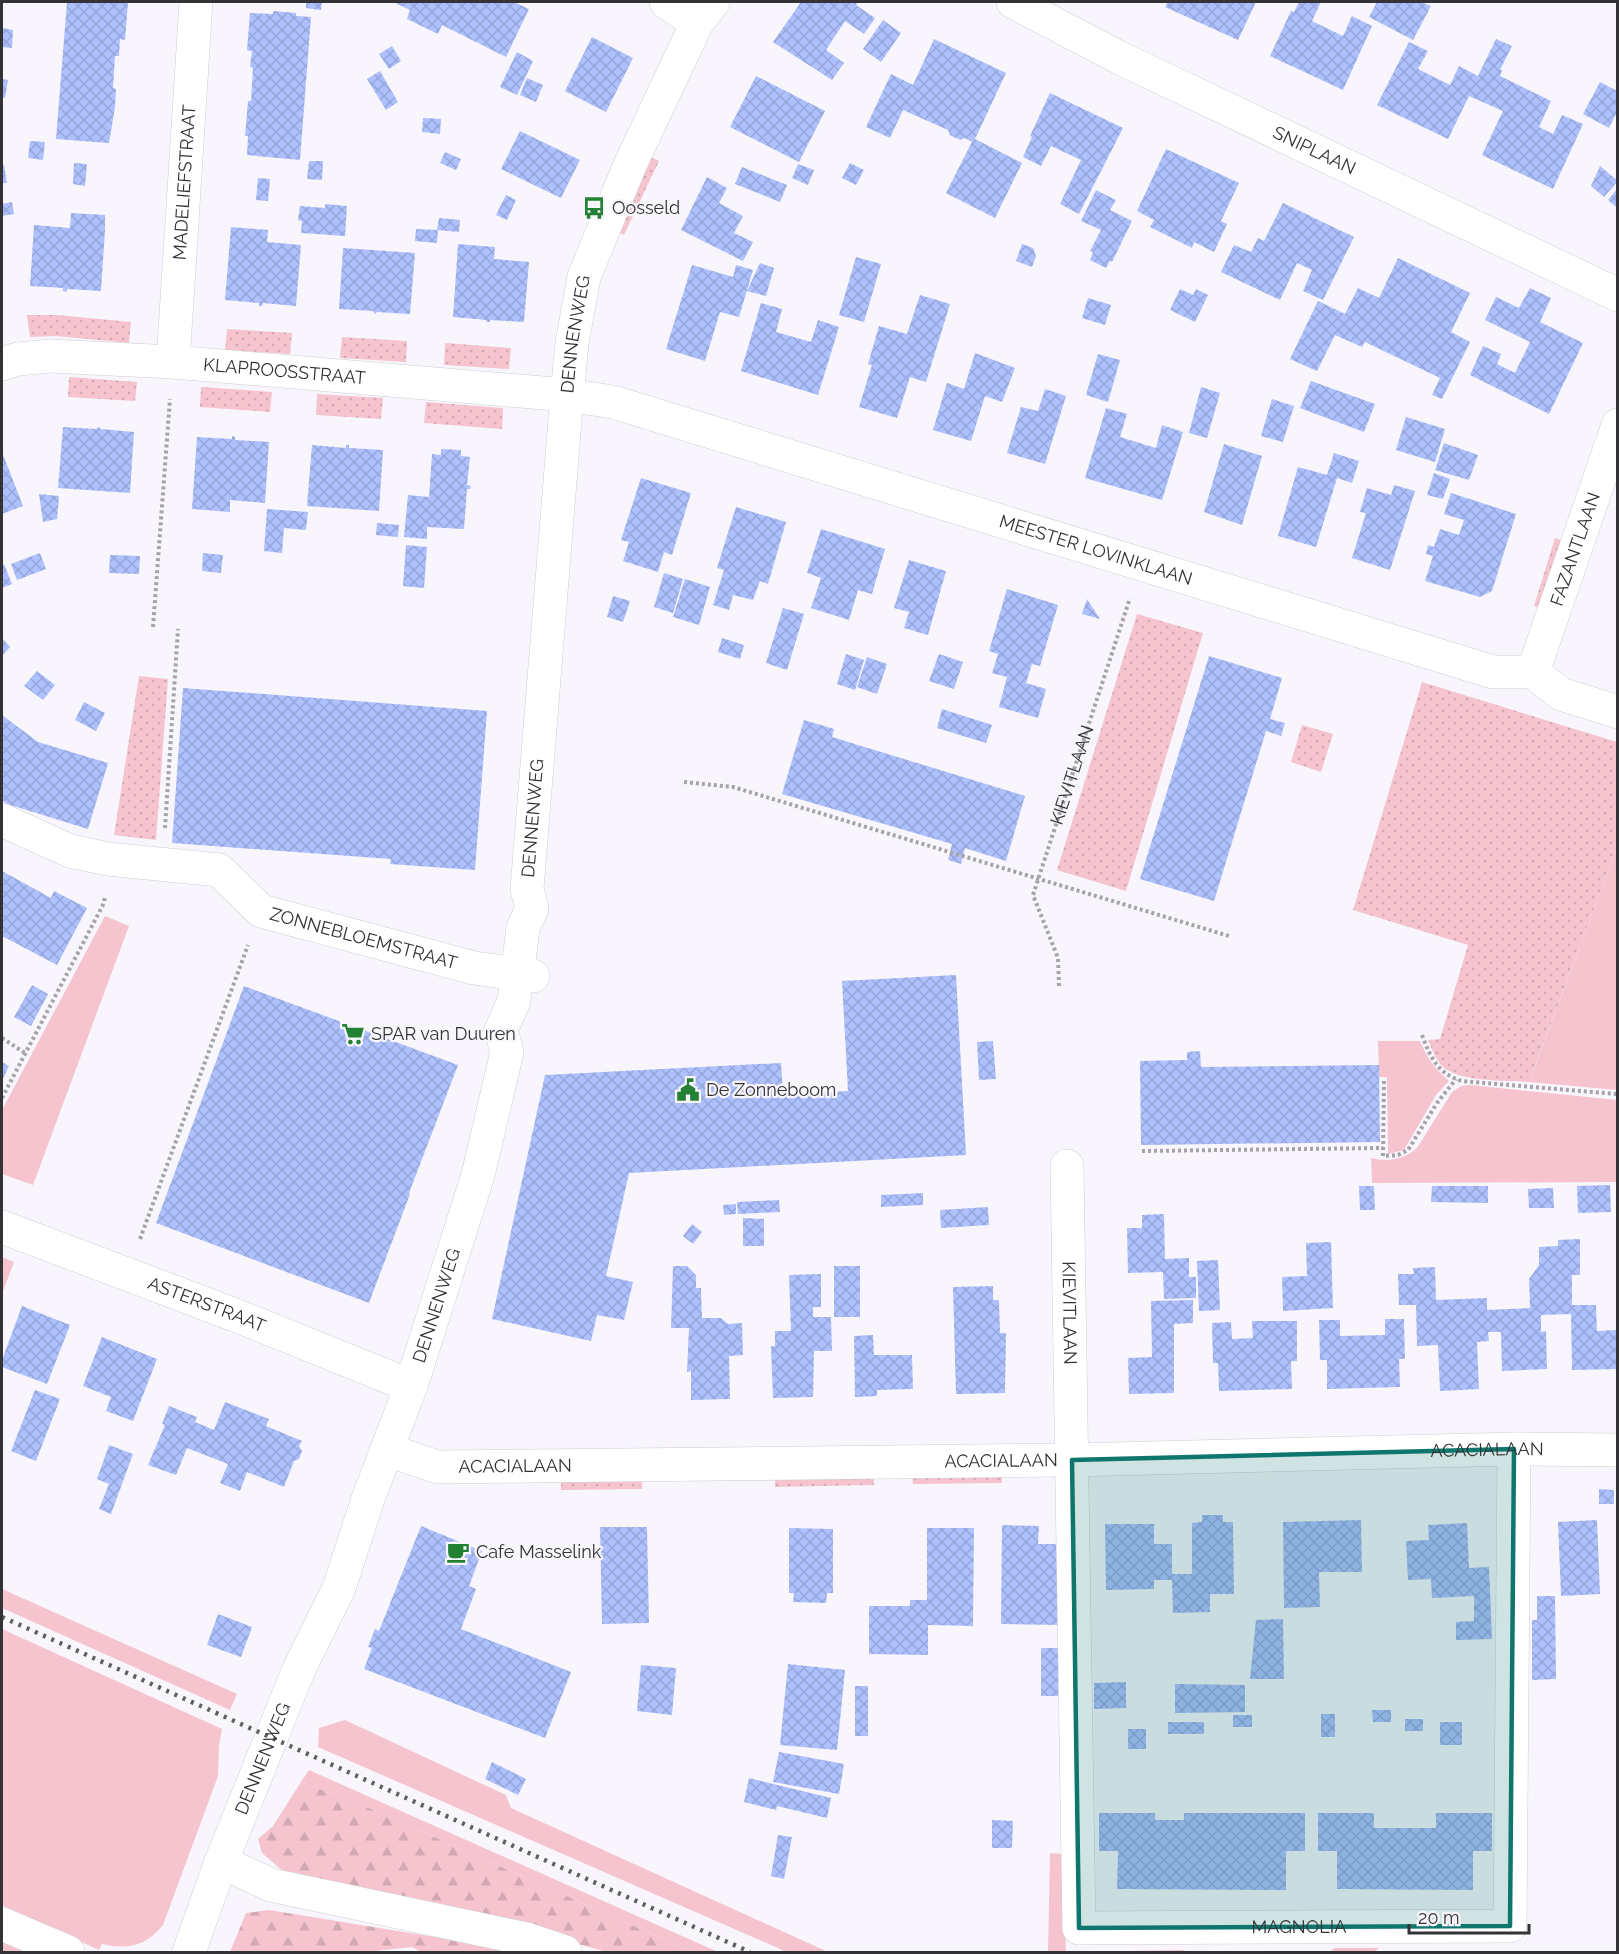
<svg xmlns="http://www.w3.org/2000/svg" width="1619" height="1954" viewBox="0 0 1619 1954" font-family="Raleway,sans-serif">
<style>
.grass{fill:#f5c4ce}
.forest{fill:url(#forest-firs)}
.park{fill:url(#park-dots)}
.building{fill:url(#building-cross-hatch)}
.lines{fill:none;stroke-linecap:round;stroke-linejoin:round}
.minor-casing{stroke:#cfcdd3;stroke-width:34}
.path{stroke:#a5a3a8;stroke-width:4;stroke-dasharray:3 3;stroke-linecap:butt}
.minor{stroke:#fff;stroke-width:33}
.rail{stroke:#5f5e61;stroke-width:4.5;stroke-dasharray:3 6;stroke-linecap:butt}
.marked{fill:#0f766e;fill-opacity:0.2;stroke:#0f766e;stroke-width:4.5;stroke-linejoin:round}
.labels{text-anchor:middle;stroke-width:4.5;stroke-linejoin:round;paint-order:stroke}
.street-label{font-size:18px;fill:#333234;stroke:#f8f6fc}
.poi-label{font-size:18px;fill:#333234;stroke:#f8f6fc;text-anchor:start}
</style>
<defs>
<pattern id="forest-firs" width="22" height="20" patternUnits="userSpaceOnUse" patternTransform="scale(1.5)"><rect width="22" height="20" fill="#f5c4ce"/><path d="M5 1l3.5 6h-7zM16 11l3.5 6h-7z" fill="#d2a9b2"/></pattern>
<pattern id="park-dots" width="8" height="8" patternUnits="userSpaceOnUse" patternTransform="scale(1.5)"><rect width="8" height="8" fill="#f5c4ce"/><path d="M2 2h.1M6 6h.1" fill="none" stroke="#d2a9b2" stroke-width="1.8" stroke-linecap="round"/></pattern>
<pattern id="building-cross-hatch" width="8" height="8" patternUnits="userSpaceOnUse" patternTransform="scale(1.5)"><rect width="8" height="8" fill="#aec1fe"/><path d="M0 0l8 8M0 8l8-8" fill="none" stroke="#96a6da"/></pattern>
</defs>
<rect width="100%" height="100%" fill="#f8f6fc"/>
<!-- grass -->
<path class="grass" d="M1617,847V1090L1529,1082L1536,1064Z
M105,916L129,926L33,1185L2,1174V1110Z
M1378,1041H1420C1427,1058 1435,1069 1449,1081L1436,1095L1404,1150L1388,1154L1387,1077H1379Z
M1470,1085L1617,1100V1182L1372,1183L1371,1158C1388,1162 1403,1160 1417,1148L1452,1092L1461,1086Z
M2,1257L14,1262L2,1294Z
M2,1589L237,1694L230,1710L2,1608Z
M2,1629L222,1729L219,1745L218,1776L163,1925C146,1946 128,1950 102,1944L99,1950L2,1905Z
M345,1720L506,1795L511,1808L828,1952H787L318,1747L319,1728Z
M309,1770L718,1952H692L374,1810L301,1782Z
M1050,1853L1063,1854L1066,1952L1185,1950L1182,1952H1048Z
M2,1935L42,1952H2Z
M1334,1948H1379L1374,1952H1330Z"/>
<!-- forest -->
<path class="forest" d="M301,1782L374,1810L692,1952H607L452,1909L291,1878L262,1853L258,1839L273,1826Z
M269,1910L527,1952H421L412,1947L366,1952H230L246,1913Z"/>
<!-- park -->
<path class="park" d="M651,157L659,161L624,235L616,231Z
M27,315H57L131,322L129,343L56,336L30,337Z
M227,329L292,333L290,354L225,350Z
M342,337L407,341L406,362L340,358Z
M445,343L511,348L509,369L444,365Z
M69,377L137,382L135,401L68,397Z
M201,387L272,392L270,412L200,407Z
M317,394L383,398L381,419L316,415Z
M426,402L503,408L502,429L424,423Z
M1555,538L1563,541L1541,609L1534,606Z
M1137,614L1203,633L1126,891L1057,870Z
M139,676L168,679L156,840L114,835Z
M1422,682L1617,742V847L1529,1082C1506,1080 1457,1083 1441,1065C1435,1058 1432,1049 1428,1040L1440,1039L1468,945L1353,910Z
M1302,725L1333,734L1321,772L1291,762Z
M1002,1476V1483L913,1484L912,1477Z
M586,1477L642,1481V1489L561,1490V1482H581Z
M874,1478V1485L775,1487V1479Z"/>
<!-- building -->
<path class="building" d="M67,2H128L125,40L120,39L119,56H115L113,88L116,89L115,107L109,143L56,139Z
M306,2H322L321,10L306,8Z
M393,2H514L529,9L506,57L442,25L438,34L407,19L410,10Z
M801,2H856L857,3L856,5L875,18L864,34L845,21L826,50L844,63L832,80L773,42Z
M1168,2H1256L1238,40L1165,7Z
M1299,2H1321L1312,21L1343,36L1352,16L1372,26L1343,90L1270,56L1291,11L1294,12Z
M1377,2H1421L1431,6L1413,40L1369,17Z
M273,11L296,13V16L311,17L300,160L247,155L248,136H245L248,101H251L253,68L250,67L252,51L247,50L250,13L273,14Z
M883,20L901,33L881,62L863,49Z
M2,28L13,30L12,48L2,47Z
M592,37L633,58L606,112L565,91Z
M934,39L1006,73L975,139L1022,163L995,218L946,193L972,142L965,138L960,140L950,135L948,130L903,110L890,138L866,127L891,74L913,85Z
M1496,39L1512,46L1500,70H1502L1500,76L1551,101L1539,127L1553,134L1562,115L1583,124L1553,189L1482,155L1503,111L1469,96L1448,139L1377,105L1409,42L1428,51L1418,69L1450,85L1459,66L1478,76Z
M392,46L401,61L389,69L379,54Z
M517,52L533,61L517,95L500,87Z
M380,71L398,102L386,110L367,79Z
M756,76L825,111L799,162L730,127Z
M527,78L543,85L536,102L520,95Z
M2,79L8,80L5,98L2,97Z
M1600,82L1617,91V112L1609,128L1583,114Z
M1050,93L1123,128L1079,214L1060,204L1081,160L1051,146L1041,166L1023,157L1032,137L1030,136Z
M423,118L441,119L440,134L422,132Z
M520,131L580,160L561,198L501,169Z
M30,141L45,142L43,160L28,158Z
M1166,149L1239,183L1221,221L1227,224L1214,252L1194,242L1192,248L1150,227L1154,220L1137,211Z
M445,152L461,159L456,170L440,163Z
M309,161H323L322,180L307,179Z
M74,163L87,164L85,186L73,184Z
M850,163L864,170L856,185L842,178Z
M798,164L814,170L808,185L792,178Z
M2,165H4L7,183H2Z
M1600,166L1618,181L1604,197L1591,186Z
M742,167L787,185L780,202L735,184Z
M707,177L727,188L719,203L743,216L734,233L753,242L743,261L681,230Z
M258,178L270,179L268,201L256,200Z
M1617,189V208L1608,200Z
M1096,190L1116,200L1110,210L1132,221L1112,262L1110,261L1106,268L1090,260L1093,252L1090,251L1101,230L1081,221Z
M506,195L516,200L507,220L496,215Z
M12,202L14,214L2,216V204Z
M1283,203L1354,237L1323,300L1303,291L1312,270L1297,263L1280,300L1221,272L1234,245L1251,252L1258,238L1264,241Z
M325,204L347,206L345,236L301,233L302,221L298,220L300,206L325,208Z
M71,213L105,215V230L101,291L67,289V292L63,291V288L30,286L34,225L70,228Z
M439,218L460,220L459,232L437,230Z
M231,227L268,230L267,242L301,245L296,306L263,303L262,306H259V303L225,300Z
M416,229L438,230L437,243L415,241Z
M458,244L495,247L494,259L529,262L524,322L490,320V322H486L487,320L453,317Z
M1022,244L1033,248L1036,256L1032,267L1016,261Z
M343,248L415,253L410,314L377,312L375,314L373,311L339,309Z
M856,257L881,264L864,322L839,315Z
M1398,258L1470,293L1451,332L1470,342L1442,399L1432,395L1440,378L1365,342L1362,347L1335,335L1317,371L1290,359L1318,301L1345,314L1358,288L1379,298Z
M760,263L774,268L766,296L747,291Z
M692,265L733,277L736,265L753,270L739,317L720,312L705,361L666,349Z
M1530,288L1551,298L1540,322L1583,343L1549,414L1470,375L1483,346L1501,354L1497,364L1515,373L1530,342L1485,320L1496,297L1519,308Z
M1180,289L1193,295L1196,289L1208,295L1195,322L1170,310Z
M920,295L950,304L926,382L910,377L897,418L859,407L872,365L868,364L879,326L907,334Z
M1088,298L1111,305L1105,325L1082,318Z
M761,303L782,309L776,332L811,342L818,320L839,327L818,395L741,371Z
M975,353L1015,368L1002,402L985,396L971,441L933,430L947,383L964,389Z
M1098,354L1120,360L1108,402L1086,395Z
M1311,381L1375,404L1364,432L1300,408Z
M1201,387L1220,393L1207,438L1189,433Z
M1045,389L1066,396L1045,464L1007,453L1021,407L1038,411Z
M1272,399L1294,406L1283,442L1261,436Z
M1106,408L1127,414L1120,437L1156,448L1162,425L1183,432L1162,500L1085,478Z
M1406,417L1445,429L1435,462L1396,450Z
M63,427L96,429L99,427L101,429L134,432L130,493L58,488Z
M232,436L235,437V440L269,442L265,503L230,500V512L192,509L197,437L232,439Z
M1444,443L1478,455L1469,480L1435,470Z
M1224,444L1262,456L1242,525L1204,512Z
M312,445L346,448V445H349V448L383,450L379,511L307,506Z
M441,449L461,450V456L470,457L467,485L471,486L470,489H467L464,529L427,527V539L404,537L408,495L429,497L432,454L441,455Z
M2,452L23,506L2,514Z
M1334,453L1359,461L1352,483L1337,478L1316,547L1278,536L1298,467L1327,475Z
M1434,473L1450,479L1443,499L1427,495Z
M641,478L691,493L672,555L664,552L658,572L623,561L629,542L621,540Z
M1394,485L1415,491L1390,570L1352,558L1366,513L1360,512L1367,488L1391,495Z
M1451,493L1516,514L1492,591L1480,597L1425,581L1433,556L1426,554L1428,545L1434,547L1440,529L1459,535L1464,520L1444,514Z
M39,494L59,496L57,519L43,522Z
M736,507L786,522L768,584L760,581L753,600L733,595L729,610L713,605L724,570L717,568Z
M267,509L308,512L306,530L284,528L282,553L264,551Z
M377,523L399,525L398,537L376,535Z
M821,529L885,549L872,594L858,590L849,620L811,608L821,578L807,573Z
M406,545L427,547L424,588L403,586Z
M40,553L46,569L17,580L11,564Z
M203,553L223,555L221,573L202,571Z
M110,555L140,556L139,574L109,573Z
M909,560L946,571L928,635L904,628L909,612L894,608Z
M4,564L12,584L2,588V566Z
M664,573L683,579L673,613L654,607Z
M685,579L710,587L699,625L673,617Z
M1007,589L1058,605L1040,666L1032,664L1026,683L1046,689L1038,718L999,707L1007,677L992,673L998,654L989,651Z
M613,596L630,601L623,622L607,617Z
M1087,599L1100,619L1082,614Z
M783,608L804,614L787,670L766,663Z
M2,638L10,647L2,656Z
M722,638L744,645L740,659L718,652Z
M846,654L864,660L855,690L837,684Z
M939,654L963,662L954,689L929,681Z
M1209,656L1282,678L1270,719L1285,723L1281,736L1266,731L1214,901L1140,879Z
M867,657L887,664L877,694L857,687Z
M37,671L55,685L43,700L24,686Z
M183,688L487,711L475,870L390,864L391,859L172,843Z
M84,702L105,713L96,731L75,720Z
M942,709L992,725L986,743L937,728Z
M2,715L38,742L108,763L88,829L7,804L2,800Z
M804,720L834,729L832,737L1025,796L1006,861L965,848L961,864L948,860L952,844L782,794Z
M2,871L51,898L54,891L87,908L57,965L2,936Z
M956,975L966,1155L629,1173L606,1276L633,1282L624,1320L597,1315L591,1341L492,1319L545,1075L781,1063L783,1095L848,1091L842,981Z
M32,985L48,994L31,1026L14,1017Z
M244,986L458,1065L409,1193L410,1194L369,1303L156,1223Z
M993,1041L996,1079L979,1080L977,1042Z
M1200,1051L1201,1067L1379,1065L1380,1142L1141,1145L1140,1061L1187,1060V1052Z
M2,1062L9,1066L2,1081Z
M1610,1185L1611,1212L1578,1213L1577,1186Z
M1359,1186H1374L1375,1210H1360Z
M1432,1186H1488V1203L1431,1202Z
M1553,1188L1554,1208H1529L1528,1189Z
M923,1193V1205L881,1207V1195Z
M779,1200L780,1212L738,1214L737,1202Z
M736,1204V1214L724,1215L723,1205Z
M988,1207L989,1225L941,1228L940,1210Z
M1164,1214L1165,1259L1189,1258V1277H1196V1298L1164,1299L1163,1272L1128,1273L1127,1228H1142V1215Z
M743,1218L764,1219V1246H743Z
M692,1224L702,1232L693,1244L683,1236Z
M1580,1239V1275H1572V1305H1596L1597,1331L1617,1330V1369L1572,1370L1571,1314L1541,1315V1332L1546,1331L1547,1369L1502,1371L1501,1332H1488L1489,1341L1477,1342L1479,1389L1440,1391L1438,1345L1417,1346L1416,1305H1399L1398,1274H1414L1413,1268L1435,1267L1436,1300L1487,1298V1310L1530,1308L1529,1279L1539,1265V1247L1558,1246V1240Z
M1331,1242L1333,1308L1283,1311L1282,1277L1307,1276L1306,1243Z
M1218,1260L1220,1310L1199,1311L1197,1261Z
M673,1266H687L696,1275V1288H701L702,1318H721L728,1324L742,1323L743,1355L729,1356L730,1399L691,1400V1371L687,1372L689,1328H671Z
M834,1266H860V1317H834Z
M821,1274V1307H813V1317H831L832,1351H814L813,1397L773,1398L771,1346H775V1331H791L789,1275Z
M993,1286V1300H999L1000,1333H1006L1005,1393L956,1394L953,1287Z
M1193,1300V1323L1174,1324V1393L1129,1394L1128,1358L1152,1357L1151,1301Z
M22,1306L70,1325L47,1384L2,1367V1360Z
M1385,1319H1404L1405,1359H1399L1400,1387L1327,1389V1360H1320L1319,1320H1340V1336L1385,1335Z
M1252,1321H1297V1361H1291L1292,1389L1219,1391L1218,1363H1213L1212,1323L1231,1322L1232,1339L1253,1338Z
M873,1335L874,1355H912L913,1389L877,1390V1396L855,1397L854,1336Z
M102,1337L157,1359L133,1421L106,1411L111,1397L83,1386Z
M35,1390L60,1399L36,1461L11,1451Z
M225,1402L269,1419L266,1426L302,1441L299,1446L302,1451L299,1459L294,1461L284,1487L247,1472L240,1491L220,1483L228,1464L187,1448L176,1475L148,1465L165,1425L162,1424L169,1406L197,1417L195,1422L214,1430Z
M109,1445L133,1454L111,1514L99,1509L109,1484L97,1479Z
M1599,1489L1614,1490V1504H1599Z
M1202,1515H1223V1522H1233L1234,1594H1210V1612L1173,1613L1172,1580H1154V1589L1106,1590L1105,1524H1154V1544H1172V1574H1192V1523L1202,1522Z
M1361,1520L1362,1572H1319L1320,1607L1284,1608L1283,1522Z
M1597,1520L1600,1594L1561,1596L1558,1522Z
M1467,1523L1469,1568L1489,1567L1492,1639L1456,1640V1622L1474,1621V1596L1432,1598L1431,1579L1408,1580L1406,1541L1429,1540L1428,1525Z
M1002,1525L1039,1526L1038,1544H1059V1625L1001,1624Z
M421,1526L482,1551L469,1586L476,1589L461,1629L571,1672L545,1738L364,1669L372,1648L368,1647L375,1629L379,1631Z
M600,1527H647L649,1623L602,1624Z
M789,1528L833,1529V1593H827L826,1603L793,1602L794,1593H789Z
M927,1528H974L973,1626L928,1625V1655L869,1654V1606H910V1600H927Z
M1537,1596H1555L1556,1679L1532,1680V1620H1537Z
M218,1614L252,1627L241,1657L207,1645Z
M1283,1619L1284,1679H1250L1256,1620Z
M1041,1648H1058V1696H1041Z
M788,1664L845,1670L837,1750L780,1745Z
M641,1665L676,1668L672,1715L637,1711Z
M1126,1682V1708L1094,1709V1683Z
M1175,1684L1245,1685V1712L1175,1713Z
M855,1686H868V1736H855Z
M1372,1710H1391V1722H1373Z
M1321,1714H1335V1737H1321Z
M1233,1715H1252V1727H1233Z
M1405,1719H1423V1731H1405Z
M1168,1722H1204V1734H1168Z
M1440,1722H1462V1745H1440Z
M1128,1729H1146V1749H1128Z
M779,1752L844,1764L839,1794L773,1782Z
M492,1762L526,1779L518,1795L485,1779Z
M749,1778L831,1798L827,1818L777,1806L776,1810L744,1802Z
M1099,1813H1155V1820H1184V1813H1305V1851H1286V1890L1117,1889L1118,1851H1099Z
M1318,1813H1374V1828H1436V1813H1492V1851H1473V1890L1337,1889V1851H1318Z
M992,1820L1013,1821L1012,1848H992Z
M778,1835L792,1837L784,1879L771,1876Z"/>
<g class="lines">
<!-- minor casing -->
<g class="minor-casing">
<g id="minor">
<path d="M666,2L697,23"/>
<path id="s2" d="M1013,2L1120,58L1618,295"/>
<path id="s3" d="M173,362L196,2"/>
<path id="s4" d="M2,364L18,359L50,356L173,362L567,395L613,402L1493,672H1533L1561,694L1618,712"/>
<path id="s5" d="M1533,672L1618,425"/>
<path id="s6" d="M2,820L70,851L108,859L219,870L261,911L474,968L533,976"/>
<path id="s7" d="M1067,1166L1079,1928L1510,1926L1514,1449"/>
<path id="s8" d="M2,1227L235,1315L411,1386"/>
<path id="s9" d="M388,1450L437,1467L1072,1460L1514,1449L1618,1450"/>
<path d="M221,1862L271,1885L526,1939L565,1952"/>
<path d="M2,1924L68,1952"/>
<path id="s10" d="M189,1952L221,1862L299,1669L339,1588L368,1499L411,1386L478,1175L507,1052L501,1030L514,1001L523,928L532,909L527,889L567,395L572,343L584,277L630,165L697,23L713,2"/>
</g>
</g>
<!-- path -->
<g class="path">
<path d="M153,627L170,399"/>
<path d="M684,782L733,787L1229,936"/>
<path d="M165,828L178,629"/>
<path id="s1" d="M1059,986L1058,958L1033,895L1130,598"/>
<path d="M1422,1035C1430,1057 1438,1074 1462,1081L1618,1094"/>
<path d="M2,1038L25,1053"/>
<path d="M1384,1081L1383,1156L1398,1155L1408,1150L1437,1103L1456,1079"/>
<path d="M2,1098L104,903L105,896"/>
<path d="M1142,1151L1383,1148"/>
<path d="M140,1239L248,945"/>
</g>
<!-- minor -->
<use href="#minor" class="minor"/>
<!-- rail -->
<path class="rail" d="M2,1617L750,1952"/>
</g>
<!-- marked area -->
<path class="marked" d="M1514,1449L1510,1926L1079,1928L1072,1460Z"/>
<!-- icons -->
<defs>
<g id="bus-bare" transform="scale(1.8)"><path d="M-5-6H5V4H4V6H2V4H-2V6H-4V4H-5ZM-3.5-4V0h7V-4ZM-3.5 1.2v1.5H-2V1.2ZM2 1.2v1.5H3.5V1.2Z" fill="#238133" stroke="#f8f6fc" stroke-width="2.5" paint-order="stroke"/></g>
<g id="supermarket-bare" transform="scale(1.8)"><path d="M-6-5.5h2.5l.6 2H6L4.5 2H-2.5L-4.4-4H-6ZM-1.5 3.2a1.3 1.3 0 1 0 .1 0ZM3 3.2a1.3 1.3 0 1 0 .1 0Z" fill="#238133" stroke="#f8f6fc" stroke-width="2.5" paint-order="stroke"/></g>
<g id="civic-bare" transform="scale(1.8)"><path d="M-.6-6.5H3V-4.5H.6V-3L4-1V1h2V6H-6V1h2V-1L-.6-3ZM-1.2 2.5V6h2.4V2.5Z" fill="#238133" stroke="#f8f6fc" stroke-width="2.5" paint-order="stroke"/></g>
<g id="cafe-bare" transform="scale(1.8)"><path d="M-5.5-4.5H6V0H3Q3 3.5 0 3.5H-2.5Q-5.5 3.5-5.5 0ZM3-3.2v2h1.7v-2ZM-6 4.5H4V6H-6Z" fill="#238133" stroke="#f8f6fc" stroke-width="2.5" paint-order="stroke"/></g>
</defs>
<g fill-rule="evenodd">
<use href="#bus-bare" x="594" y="208"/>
<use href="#supermarket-bare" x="353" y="1034"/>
<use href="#civic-bare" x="688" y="1090"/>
<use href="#cafe-bare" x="458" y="1552"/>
</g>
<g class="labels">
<!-- street labels -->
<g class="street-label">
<text dy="6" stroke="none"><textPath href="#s2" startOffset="336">SNIPLAAN</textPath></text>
<text dy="6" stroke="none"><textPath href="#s3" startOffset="180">MADELIEFSTRAAT</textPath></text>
<text dy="6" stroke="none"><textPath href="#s10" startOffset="1683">DENNENWEG</textPath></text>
<text dy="6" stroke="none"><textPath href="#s4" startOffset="284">KLAPROOSSTRAAT</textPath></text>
<text dy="6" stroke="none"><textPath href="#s5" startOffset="130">FAZANTLAAN</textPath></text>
<text dy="6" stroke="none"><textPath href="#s4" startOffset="1119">MEESTER LOVINKLAAN</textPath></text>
<text dy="6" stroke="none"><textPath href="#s1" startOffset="222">KIEVITLAAN</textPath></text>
<text dy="6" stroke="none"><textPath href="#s10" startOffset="1197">DENNENWEG</textPath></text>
<text dy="6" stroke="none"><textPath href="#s6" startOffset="390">ZONNEBLOEMSTRAAT</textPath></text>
<text dy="6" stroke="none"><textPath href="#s8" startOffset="219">ASTERSTRAAT</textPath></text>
<text dy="6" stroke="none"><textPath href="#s10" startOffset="693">DENNENWEG</textPath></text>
<text dy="6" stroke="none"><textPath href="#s7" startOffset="147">KIEVITLAAN</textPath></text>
<text dy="6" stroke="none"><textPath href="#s9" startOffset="1102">ACACIALAAN</textPath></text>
<text dy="6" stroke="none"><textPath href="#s9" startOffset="616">ACACIALAAN</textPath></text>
<text dy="6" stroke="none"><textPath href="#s9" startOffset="130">ACACIALAAN</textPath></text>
<text dy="6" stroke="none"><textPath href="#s10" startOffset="207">DENNENWEG</textPath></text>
<text dy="6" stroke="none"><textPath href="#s7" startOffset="982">MAGNOLIA</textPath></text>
</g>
<!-- poi labels -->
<g class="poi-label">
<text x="612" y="214">Oosseld</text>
<text x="371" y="1040">SPAR van Duuren</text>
<text x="706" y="1096">De Zonneboom</text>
<text x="476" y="1558">Cafe Masselink</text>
</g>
</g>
<!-- border -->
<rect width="1619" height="1954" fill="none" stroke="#333234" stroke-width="6"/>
<!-- scale -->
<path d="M1409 1924v9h120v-9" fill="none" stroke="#333234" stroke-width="3"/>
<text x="1418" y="1924" font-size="18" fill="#333234" stroke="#f8f6fc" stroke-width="4.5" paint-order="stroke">20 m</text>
</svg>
